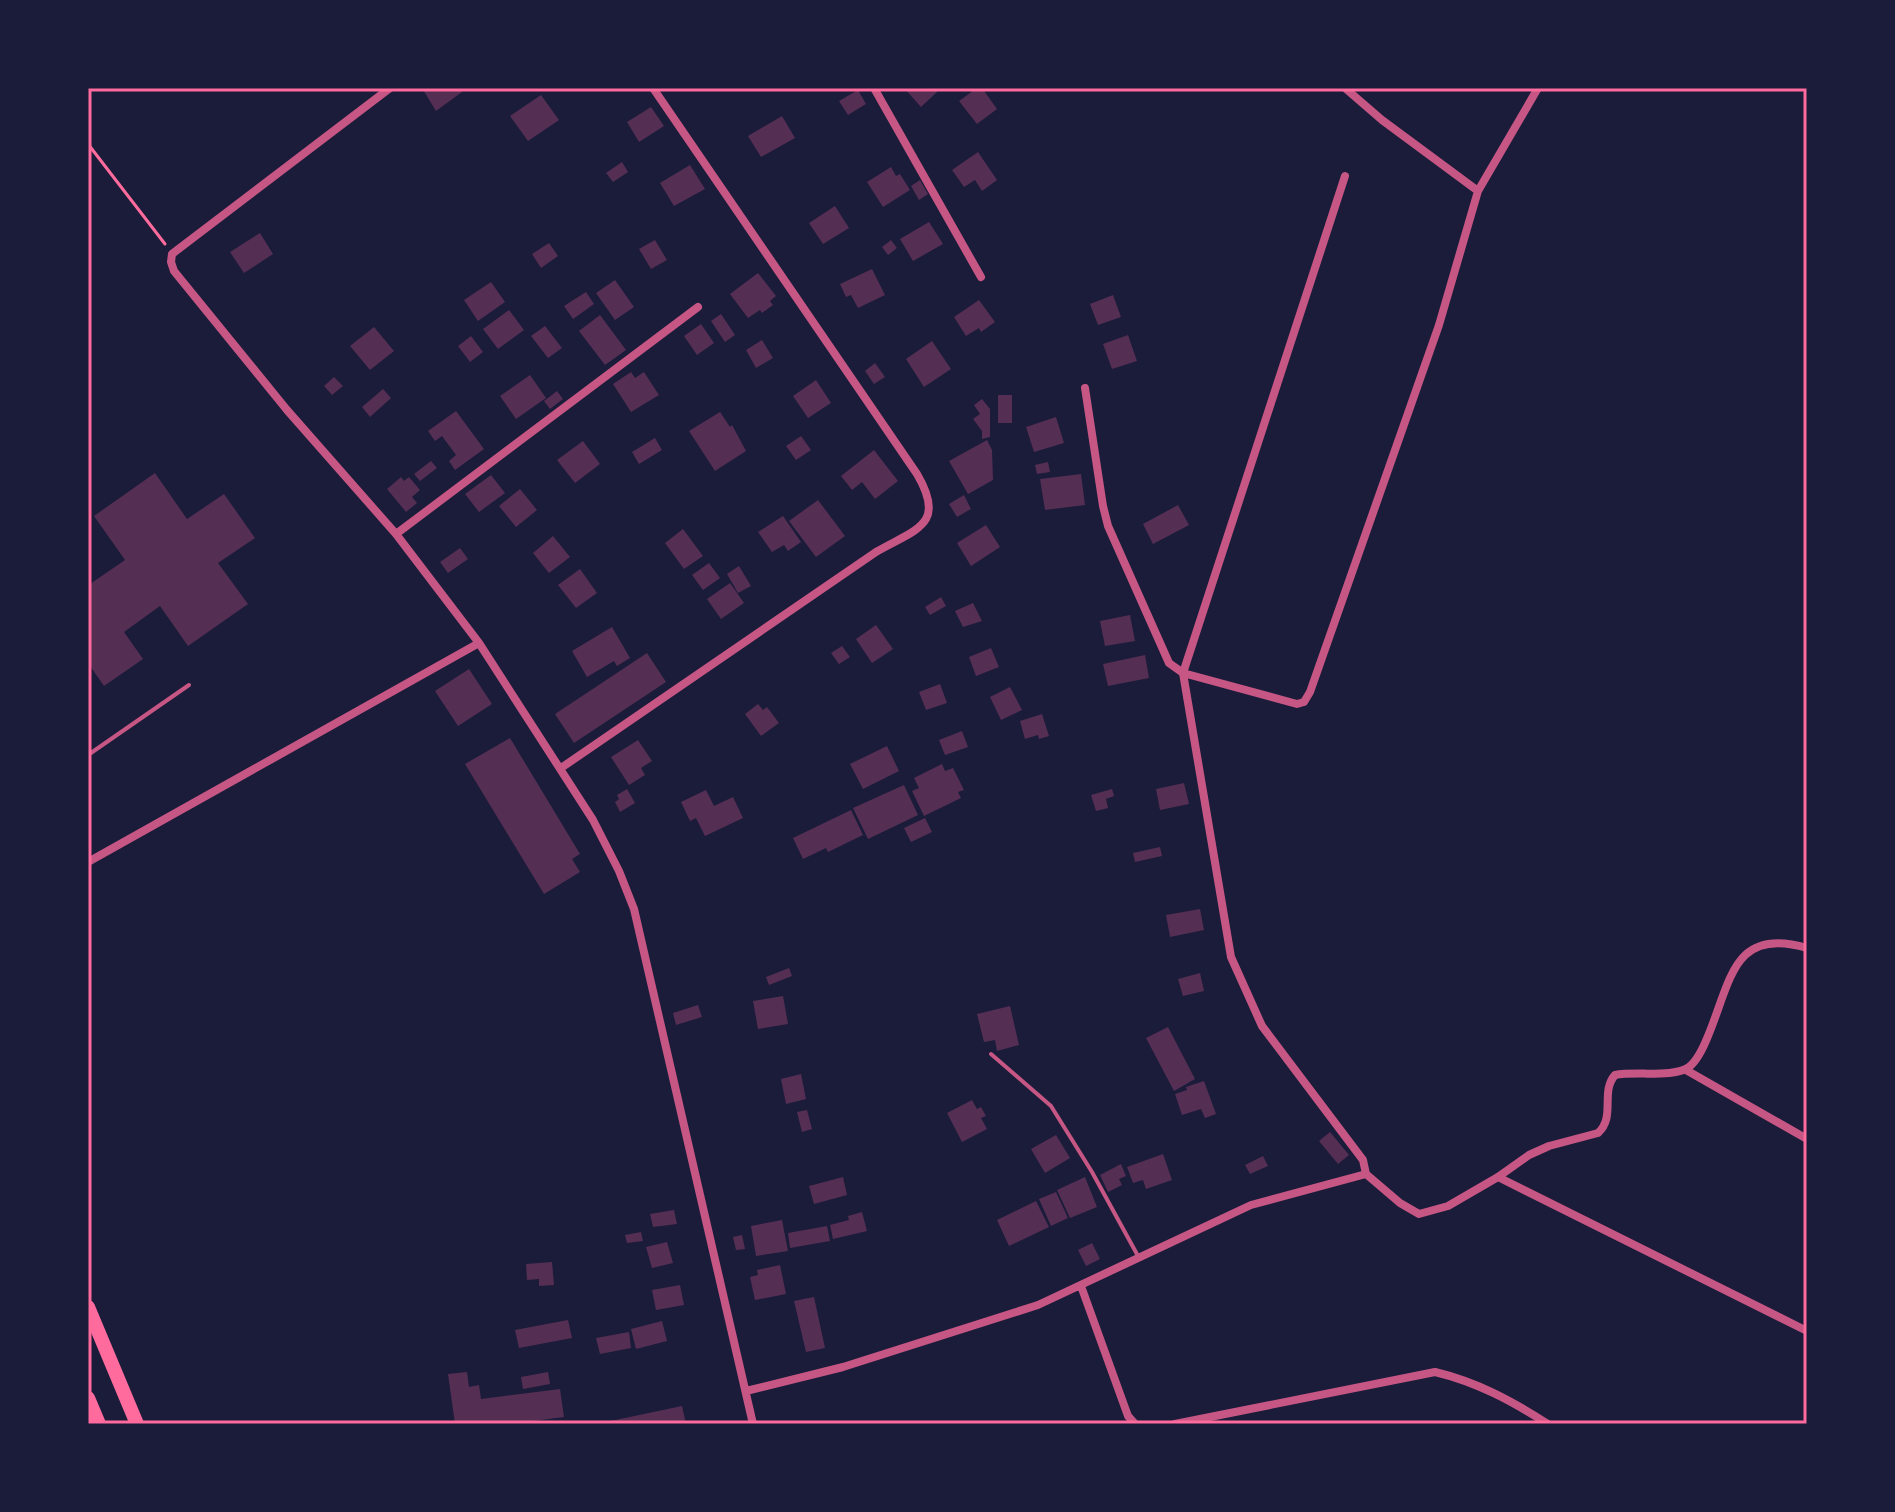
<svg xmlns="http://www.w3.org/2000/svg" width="1895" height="1512" viewBox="0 0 1895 1512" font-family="'Work Sans',sans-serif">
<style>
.building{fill:#542f53}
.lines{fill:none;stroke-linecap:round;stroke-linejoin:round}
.path{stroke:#ff6b9d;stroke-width:3}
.service{stroke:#c65784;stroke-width:4}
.minor{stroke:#c65784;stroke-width:8}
.motorway{stroke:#ff6b9d;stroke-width:14}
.neatline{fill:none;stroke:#ff6b9d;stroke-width:3}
</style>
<rect width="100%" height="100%" fill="#1b1b3a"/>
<!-- building -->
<path class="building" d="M422,88H460L462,92L436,111Z
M904,88H935L938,91L921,107Z
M977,88H982L997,109L977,124L959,101Z
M858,90L866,104L848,115L839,101Z
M541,95L559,120L528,141L510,116Z
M651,107L664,126L639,142L627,122Z
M782,116L795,138L761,157L748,136Z
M978,152L997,180L982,191L975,180L964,187L952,170Z
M622,162L628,172L613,182L606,173Z
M690,165L705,189L674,206L660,183Z
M891,167L896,176L900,174L910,190L883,207L867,182Z
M920,180L928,194L919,200L911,186Z
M835,206L849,228L823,244L809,223Z
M929,222L943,244L913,261L900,239Z
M260,233L273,254L244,273L230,252Z
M655,240L667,260L651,269L639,249Z
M891,240L897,248L888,255L882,247Z
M549,243L558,256L541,268L532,254Z
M872,269L885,295L858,308L851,295L846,297L840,284Z
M758,273L776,296L770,301L773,305L762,313L760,310L748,318L730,294Z
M615,280L634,307L615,320L596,293Z
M491,282L505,302L478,321L464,300Z
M586,292L594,304L573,319L564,306Z
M1113,295L1121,317L1098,325L1090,304Z
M979,300L995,322L981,332L979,328L966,336L954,317Z
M509,310L524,330L498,349L483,329Z
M721,314L735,335L725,342L711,321Z
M600,315L626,350L605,365L579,331Z
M701,324L714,343L697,355L684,336Z
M545,326L562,348L548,358L531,336Z
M374,327L394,351L370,370L350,346Z
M1128,335L1137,361L1112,369L1103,344Z
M471,336L483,352L470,362L458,346Z
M762,340L773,358L756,368L746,350Z
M932,341L951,369L924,387L906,359Z
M875,363L885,377L874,384L865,371Z
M631,372L635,378L644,372L659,395L631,412L613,384Z
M530,375L546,398L516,419L500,396Z
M334,377L343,386L332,395L324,386Z
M816,380L831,403L808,418L793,396Z
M383,389L391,398L370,417L362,407Z
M557,391L563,399L550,409L544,401Z
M998,395H1012V423H998Z
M982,399L990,409V437L982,439V431L973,419L980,414L974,405Z
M456,411L484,449L455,470L449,461L456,455L442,436L435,441L428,431Z
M720,412L730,427L732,425L746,451L715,471L689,431Z
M1056,417L1064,443L1034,452L1026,427Z
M801,436L811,450L796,460L786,446Z
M655,438L662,450L639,464L632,452Z
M987,440L992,450L993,480L968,494L949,461Z
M583,441L600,464L575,483L557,460Z
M874,450L898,481L875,499L862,482L852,490L841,476Z
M431,461L437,468L420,481L414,474Z
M1048,462L1050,472L1037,474L1035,465Z
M155,473L187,519L224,494L255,538L218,563L248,604L188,646L160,606L124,632L143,659L104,686L88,663V581L90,584L125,560L94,516Z
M1081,474L1085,505L1045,510L1040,479Z
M491,475L505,493L479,512L465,494Z
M401,477L404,481L409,477L420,490L412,497L417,503L406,512L387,489Z
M520,489L537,510L516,527L499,506Z
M964,495L971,509L957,517L949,504Z
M818,500L845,536L816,557L789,521Z
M1178,505L1189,525L1153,544L1143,524Z
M783,516L801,542L788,551L784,545L772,552L758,532Z
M986,525L1000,547L971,566L957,543Z
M683,529L703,556L684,569L665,543Z
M553,536L570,557L549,573L533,553Z
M460,548L468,559L448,573L440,562Z
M709,563L720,578L703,590L692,575Z
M739,566L751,586L738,593L727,574Z
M580,569L597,593L576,608L558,585Z
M730,583L744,603L721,619L707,599Z
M941,597L946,606L930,615L925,607Z
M973,603L982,621L963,627L955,611Z
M1130,615L1135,641L1105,646L1100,621Z
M876,625L893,649L872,663L856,639Z
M612,627L630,658L617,666L614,661L587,677L572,651Z
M842,646L850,657L839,664L831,653Z
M991,648L999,667L976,676L969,657Z
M647,653L666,682L574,743L555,714Z
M1145,655L1149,678L1108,686L1103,664Z
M469,669L492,704L458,726L435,691Z
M940,684L947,703L926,710L919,692Z
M1010,687L1022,710L1001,720L990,697Z
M758,704L763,710L767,707L779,723L761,736L745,714Z
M1042,714L1049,736L1039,739L1038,735L1025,739L1020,721Z
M962,731L968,747L945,755L939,740Z
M510,738L580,854L572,859L580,872L544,894L465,764Z
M638,740L652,761L641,768L645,775L629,785L611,757Z
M887,746L899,771L863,789L850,764Z
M942,764L945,771L953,768L964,790L958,792L961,798L924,816L912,791L919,788L914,778Z
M1184,783L1189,804L1160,810L1156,789Z
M904,785L918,815L868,839L853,808Z
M627,789L635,803L620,812L615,802L619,799L617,795Z
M1112,789L1114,796L1106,799L1108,808L1096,811L1091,795Z
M706,790L714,806L733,797L743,818L705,836L696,818L690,821L681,802Z
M851,810L863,835L828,852L826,848L803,859L793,838Z
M925,818L932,832L911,842L904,828Z
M1160,847L1162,856L1135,862L1133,853Z
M1200,909L1204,930L1170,937L1166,915Z
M789,968L792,976L769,985L766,977Z
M1200,973L1204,991L1183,996L1178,979Z
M783,996L788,1024L758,1029L753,1001Z
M698,1005L702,1017L676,1025L673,1013Z
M1010,1006L1019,1045L997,1051L995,1040L984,1042L977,1014Z
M1168,1027L1195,1079L1174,1091L1146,1038Z
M801,1074L806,1099L786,1104L781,1079Z
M1204,1081L1216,1114L1205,1118L1201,1109L1182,1115L1175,1094L1187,1090L1186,1087Z
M972,1100L977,1109L981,1107L986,1116L981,1118L987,1129L962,1142L947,1113Z
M807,1110L812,1129L802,1132L797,1112Z
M1330,1132L1349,1155L1338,1164L1319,1141Z
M1056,1135L1070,1158L1045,1173L1031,1149Z
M1163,1154L1172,1180L1146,1189L1143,1180L1133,1183L1127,1167Z
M1263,1156L1268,1166L1250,1174L1245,1165Z
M1121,1164L1126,1176L1119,1179L1122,1185L1108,1192L1100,1175Z
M843,1177L847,1195L814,1204L809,1186Z
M1085,1177L1097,1207L1070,1218L1057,1190Z
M1056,1192L1068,1218L1051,1226L1039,1199Z
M1036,1201L1049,1227L1009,1246L997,1220Z
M674,1210L677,1224L653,1227L650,1214Z
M862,1212L867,1231L833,1239L830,1225L849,1220L848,1216Z
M782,1220L788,1251L756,1256L751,1226Z
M827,1226L830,1241L790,1248L788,1233Z
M641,1232L643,1241L627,1243L625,1235Z
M742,1235L745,1249L736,1250L733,1237Z
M667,1242L673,1263L652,1268L646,1247Z
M1092,1243L1100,1259L1086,1266L1078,1250Z
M552,1262L554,1285L539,1286V1279L527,1280L526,1264Z
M780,1265L786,1294L755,1300L750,1277L758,1275L757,1270Z
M680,1285L684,1305L656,1310L652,1290Z
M814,1297L825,1348L806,1352L794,1301Z
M568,1320L572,1338L519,1348L515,1330Z
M662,1321L667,1341L636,1349L631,1329Z
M629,1332L631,1348L600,1354L596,1338Z
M467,1372L469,1387L479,1385L481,1399L560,1389L564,1417L510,1424H455L448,1374Z
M548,1372L550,1384L523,1389L521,1377Z
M682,1406L686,1424H601V1423Z"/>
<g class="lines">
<!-- path -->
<path class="path" d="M88,144L165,244"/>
<!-- service -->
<path class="service" d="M88,755L189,685
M991,1054L1051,1106L1092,1172L1138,1256"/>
<!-- minor -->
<path class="minor" d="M390,88L172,254L171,262L174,271L287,410L396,534L479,643L593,820L619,871L634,909L753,1424
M874,88L981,277
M1345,88L1382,120L1478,191
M1345,176L1183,673L1231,957L1262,1026L1363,1160L1366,1174
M1085,388L1103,506L1108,526L1169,663L1183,673L1297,704L1304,702L1310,692L1439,325L1478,191L1538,88
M396,534L698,307
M561,768L876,552C916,529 947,525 917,474L653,88
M88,862L479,643
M1686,1070L1807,1139
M1366,1174L1400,1203L1419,1214L1448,1206L1498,1177L1529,1155L1549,1146L1598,1133C1616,1117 1600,1092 1615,1075C1635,1071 1674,1078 1689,1067C1698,1060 1704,1046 1708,1036C1731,981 1733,926 1807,948
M1498,1177L1807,1331
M1081,1286L1128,1416L1135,1424
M746,1391L843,1367L1038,1305L1251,1205L1366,1174
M1175,1424L1435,1372C1477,1382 1512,1401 1548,1424"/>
<!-- motorway -->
<path class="motorway" d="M88,1307L137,1424
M88,1398L99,1424"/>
</g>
<!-- border -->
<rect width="1895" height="1512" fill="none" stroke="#1b1b3a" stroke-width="180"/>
<rect x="90" y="90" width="1715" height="1332" class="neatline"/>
</svg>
